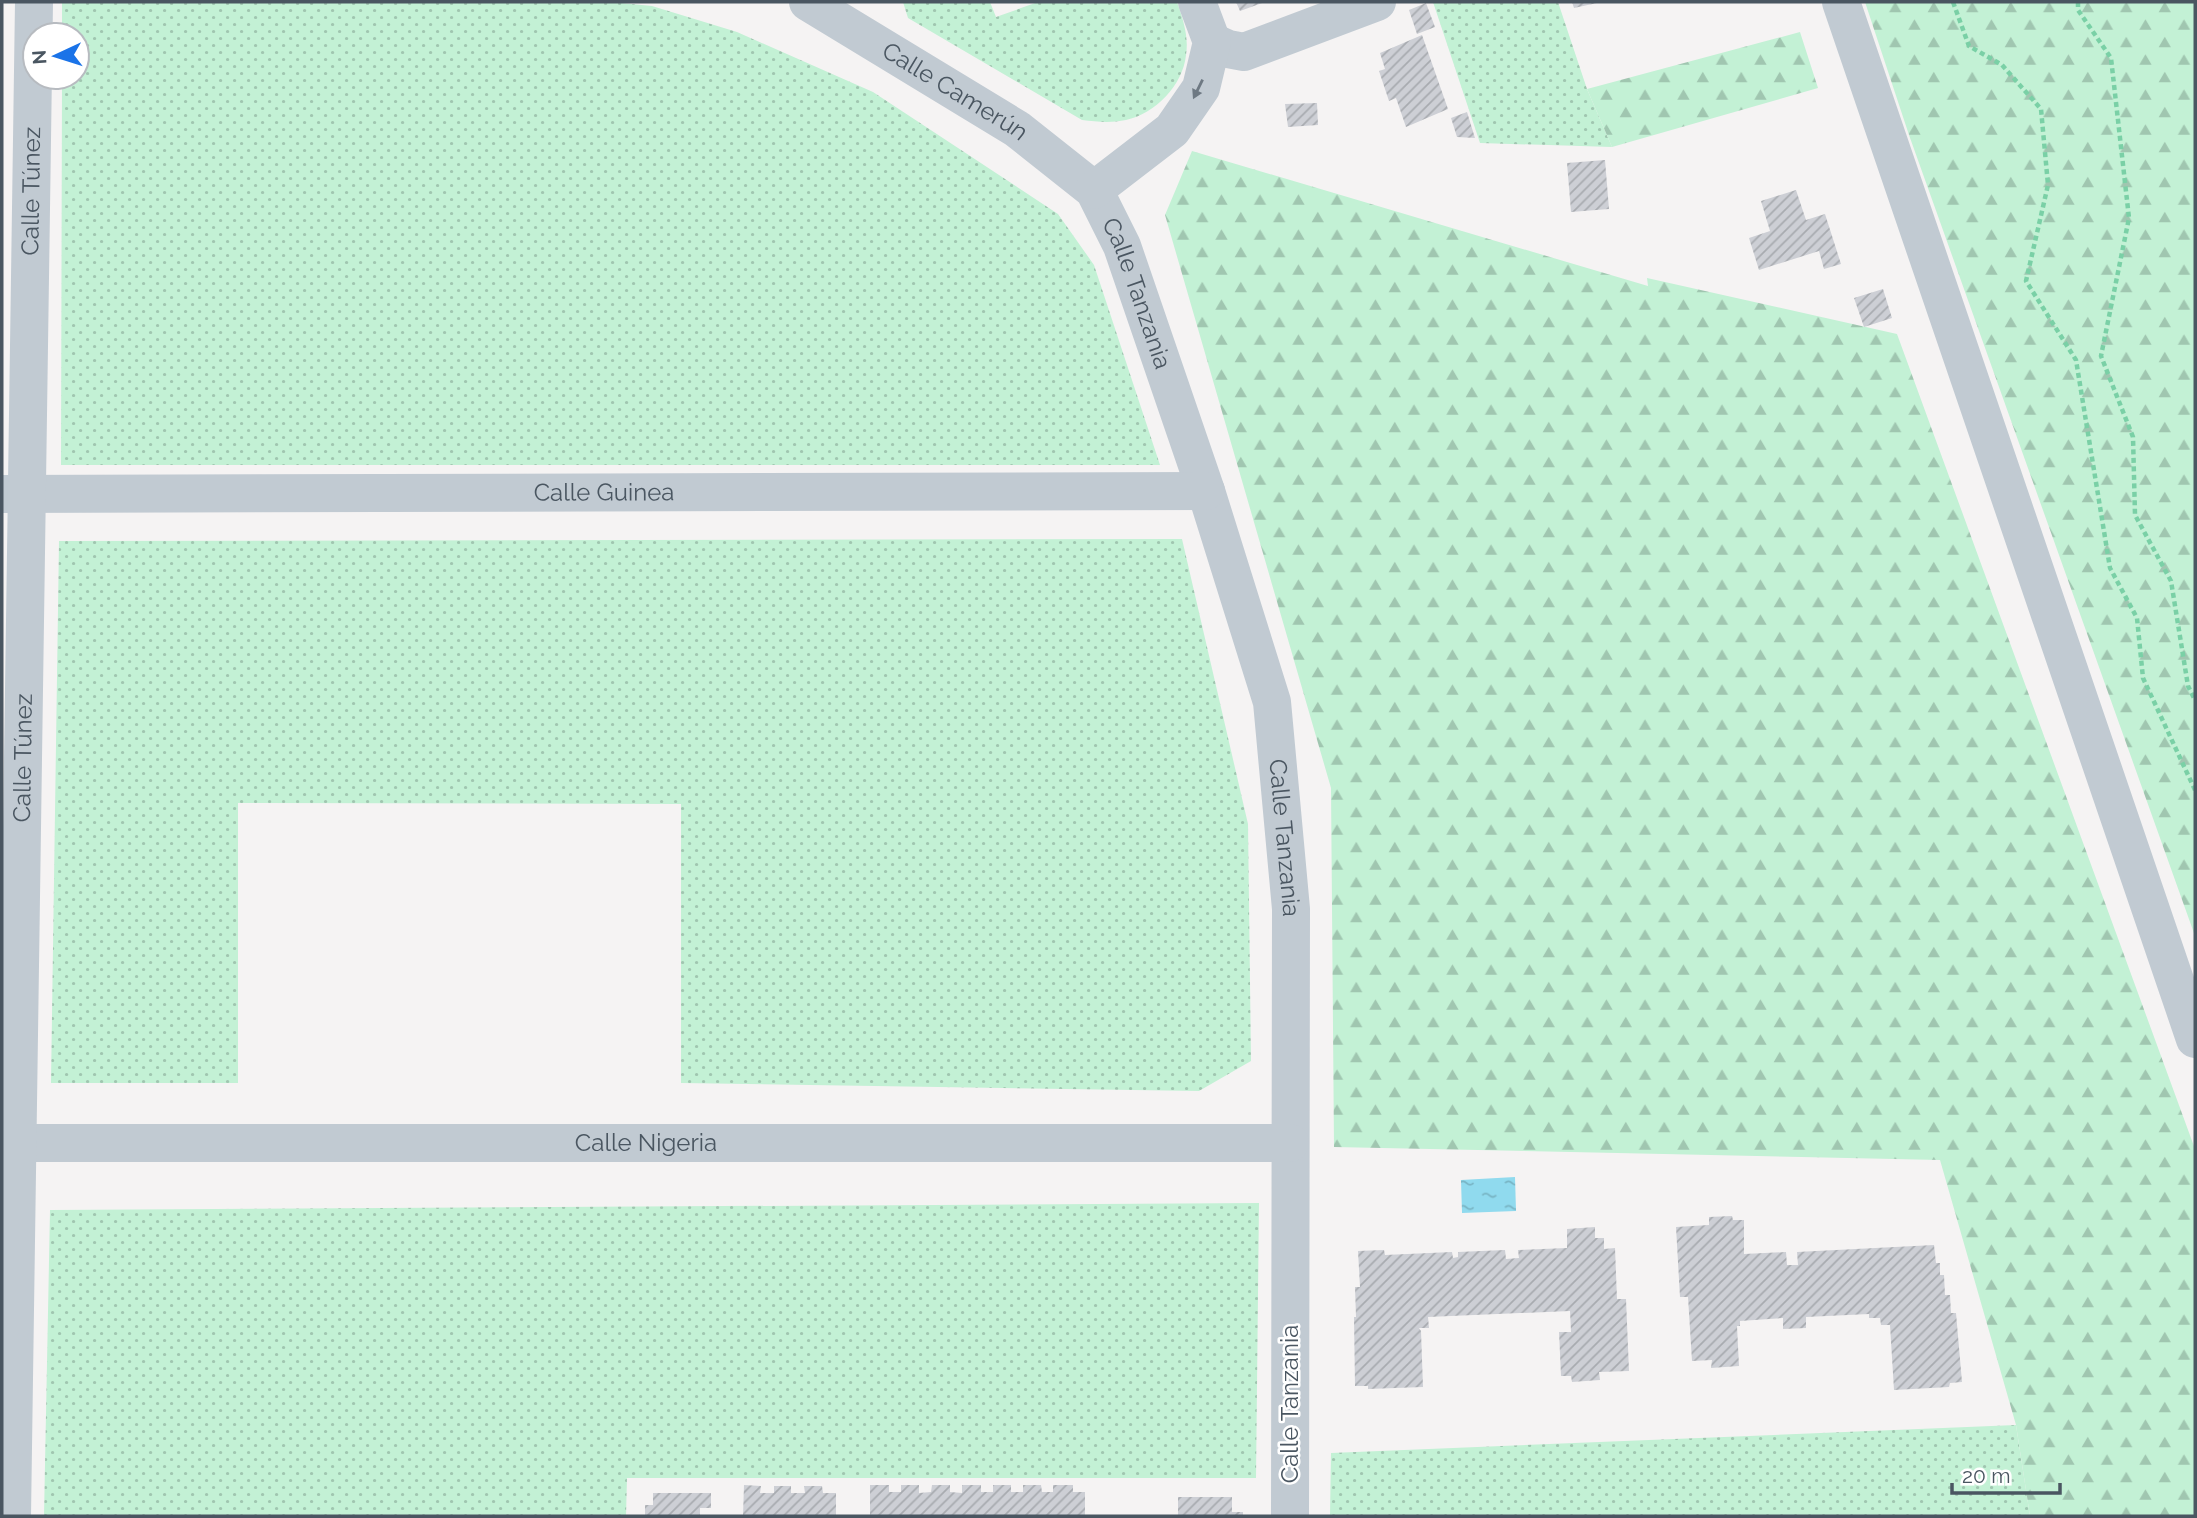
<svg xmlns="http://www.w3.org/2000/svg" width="2197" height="1518" viewBox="0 0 2197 1518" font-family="Raleway,sans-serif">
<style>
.grass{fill:url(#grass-dots)}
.forest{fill:url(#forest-firs)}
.water{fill:url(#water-ripples)}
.building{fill:url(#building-hatch)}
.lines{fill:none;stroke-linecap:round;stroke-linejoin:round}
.path{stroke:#7ad0a6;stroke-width:4.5;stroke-dasharray:5 3.5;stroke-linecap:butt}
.minor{stroke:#c1cad2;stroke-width:38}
.oneway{fill:#6e7983}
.labels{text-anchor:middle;stroke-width:5;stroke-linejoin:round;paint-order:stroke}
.street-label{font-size:24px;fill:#4a5661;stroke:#fff}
</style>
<defs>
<pattern id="grass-dots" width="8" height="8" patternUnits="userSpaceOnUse" patternTransform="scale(1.75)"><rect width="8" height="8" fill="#c3f1d5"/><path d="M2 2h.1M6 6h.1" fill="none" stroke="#a0c6b0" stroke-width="1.8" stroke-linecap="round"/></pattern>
<pattern id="forest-firs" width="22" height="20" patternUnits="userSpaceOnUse" patternTransform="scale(1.75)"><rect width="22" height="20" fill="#c3f1d5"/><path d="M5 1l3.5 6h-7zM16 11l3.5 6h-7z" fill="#a0c6b0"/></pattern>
<pattern id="water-ripples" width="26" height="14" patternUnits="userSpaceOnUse" patternTransform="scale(1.75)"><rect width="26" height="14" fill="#90daee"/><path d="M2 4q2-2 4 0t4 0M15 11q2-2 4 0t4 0" fill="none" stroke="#78b4c4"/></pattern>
<pattern id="building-hatch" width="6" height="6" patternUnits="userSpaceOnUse" patternTransform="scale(1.75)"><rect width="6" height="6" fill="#cdcfd5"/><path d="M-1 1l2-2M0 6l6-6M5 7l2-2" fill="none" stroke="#a8abb0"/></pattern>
</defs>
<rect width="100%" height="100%" fill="#f5f3f3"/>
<!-- grass -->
<path class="grass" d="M62,2H611L652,6L737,32L873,92L1058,214L1094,265L1160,465H61L62,77H77V35H62Z
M903,2H990L996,17L1038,2H1177C1183,19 1189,37 1186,55C1183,85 1155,114 1126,120C1112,123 1097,122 1082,120L908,18Z
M1433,2H1558L1587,89L1612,147L1480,143Z
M1182,539L1248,824L1251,1061L1199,1091L681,1083V804L238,803V1083H51L59,541Z
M1259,1203L1256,1478H627L626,1516H44L50,1210Z
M2016,1425L2030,1516H1330L1331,1453Z"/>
<!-- forest -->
<path class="forest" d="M1865,2H2195V936L1909,135Z
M1800,32L1818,88L1612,147L1587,89Z
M1192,151L1648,286L1647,278L1897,334L2195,1149V1516H2030L2016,1425L1940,1160L1334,1147L1331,788L1165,215Z"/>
<!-- water -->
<path class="water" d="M1515,1177L1516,1211L1462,1213L1461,1180Z"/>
<!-- building -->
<path class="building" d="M1236,2H1265L1240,11Z
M1572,2H1596L1597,3L1574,8Z
M1426,3L1435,27L1417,34L1409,10Z
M1422,35L1448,109L1406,127L1396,98L1389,101L1379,71L1385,69L1380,53Z
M1317,103L1318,125L1288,127L1285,104Z
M1467,112L1475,138L1457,137L1451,118Z
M1605,160L1609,209L1571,212L1567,163Z
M1796,190L1806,220L1825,214L1841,264L1824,269L1819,251L1759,270L1749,238L1770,231L1761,201Z
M1883,289L1892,318L1864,327L1854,298Z
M1732,1216L1733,1220H1744V1254L1786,1252L1787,1265H1798L1797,1252L1934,1245L1936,1263H1940V1275H1944L1945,1295H1950L1951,1313H1956L1962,1382L1950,1383L1949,1387L1894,1390L1890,1325H1881L1880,1318H1869V1314L1806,1317V1328L1783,1329V1318L1740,1321V1326H1737L1739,1366L1711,1368L1712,1360L1692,1361L1688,1297H1680L1676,1227L1709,1225V1217Z
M1595,1227V1238H1604V1249L1615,1248L1617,1299H1626L1629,1371L1599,1372L1600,1380L1572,1382L1571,1376H1561L1559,1332H1571L1570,1311L1428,1317L1429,1328H1419L1421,1331L1423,1387L1368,1389V1386H1355L1354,1317H1356L1355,1287H1360L1358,1251L1384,1250L1385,1255L1452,1252L1453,1258L1458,1257V1252L1505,1250L1506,1259L1519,1258L1518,1250L1567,1248V1229Z
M744,1485L761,1486L760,1493H774V1486H791V1493H805L804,1486H822L823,1493H836V1516H743Z
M870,1485H889V1492H901V1485H919V1493L931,1492L932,1485H950V1492L962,1493V1485H981V1492H993V1485H1011V1492H1023V1485H1041L1042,1492H1053V1485H1073V1492H1085V1516H870Z
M653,1493H711V1508H700V1516H645V1505H653Z
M1178,1497H1232V1512H1243V1516H1178Z"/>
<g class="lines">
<!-- path -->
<path class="path" d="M1953,2L1969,46L2002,65L2041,109L2048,185L2026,281L2076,360L2110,568L2137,618L2143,678L2195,790
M2078,2V10L2111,58L2129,218L2101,356L2133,437L2135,515L2171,581L2188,686L2195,700"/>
<!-- minor -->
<g class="minor">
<path id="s1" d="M808,2L1017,129L1094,190L1122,246L1206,491L1272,702L1291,909L1290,1516"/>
<path d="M1841,2L2195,1039"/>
<path d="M1212,42L1228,49L1244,52L1377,2"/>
<path d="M1094,190L1172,130L1201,88L1212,42L1197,2"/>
<path id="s2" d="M2,494L1206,491"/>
<path id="s3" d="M2,1143H1290"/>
<path id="s4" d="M12,1516L34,2"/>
</g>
</g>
<!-- one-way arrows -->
<defs><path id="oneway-solid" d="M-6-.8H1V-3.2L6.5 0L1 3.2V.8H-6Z" transform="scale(1.75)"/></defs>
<use class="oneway" href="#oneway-solid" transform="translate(1198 89) rotate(116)"/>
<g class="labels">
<!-- street labels -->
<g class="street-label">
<text dy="8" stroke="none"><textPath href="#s1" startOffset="172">Calle Camerún</textPath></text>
<text dy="8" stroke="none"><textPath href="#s4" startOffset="1325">Calle Túnez</textPath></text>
<text dy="8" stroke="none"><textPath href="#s1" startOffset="455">Calle Tanzania</textPath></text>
<text dy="8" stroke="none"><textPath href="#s2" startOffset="602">Calle Guinea</textPath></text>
<text dy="8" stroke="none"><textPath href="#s4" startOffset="758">Calle Túnez</textPath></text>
<text dy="8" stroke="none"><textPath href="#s1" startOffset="1022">Calle Tanzania</textPath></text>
<text dy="8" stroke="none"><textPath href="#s3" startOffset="644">Calle Nigeria</textPath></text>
<text transform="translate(1290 1404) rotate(-90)" y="8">Calle Tanzania</text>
</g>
</g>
<!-- border -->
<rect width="2197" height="1518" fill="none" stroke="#4a5661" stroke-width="7"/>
<!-- north arrow -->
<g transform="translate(56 56) rotate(266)"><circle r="33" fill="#ffffff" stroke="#b7bbc0" stroke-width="2"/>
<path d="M0-5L12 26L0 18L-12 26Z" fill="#1a73e8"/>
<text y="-10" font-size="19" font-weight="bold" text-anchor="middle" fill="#4a5661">N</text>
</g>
<!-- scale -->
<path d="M1952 1483v10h108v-10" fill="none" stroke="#4a5661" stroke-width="3.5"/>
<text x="1962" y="1483" font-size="21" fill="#4a5661" stroke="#ffffff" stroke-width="5" paint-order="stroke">20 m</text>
</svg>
